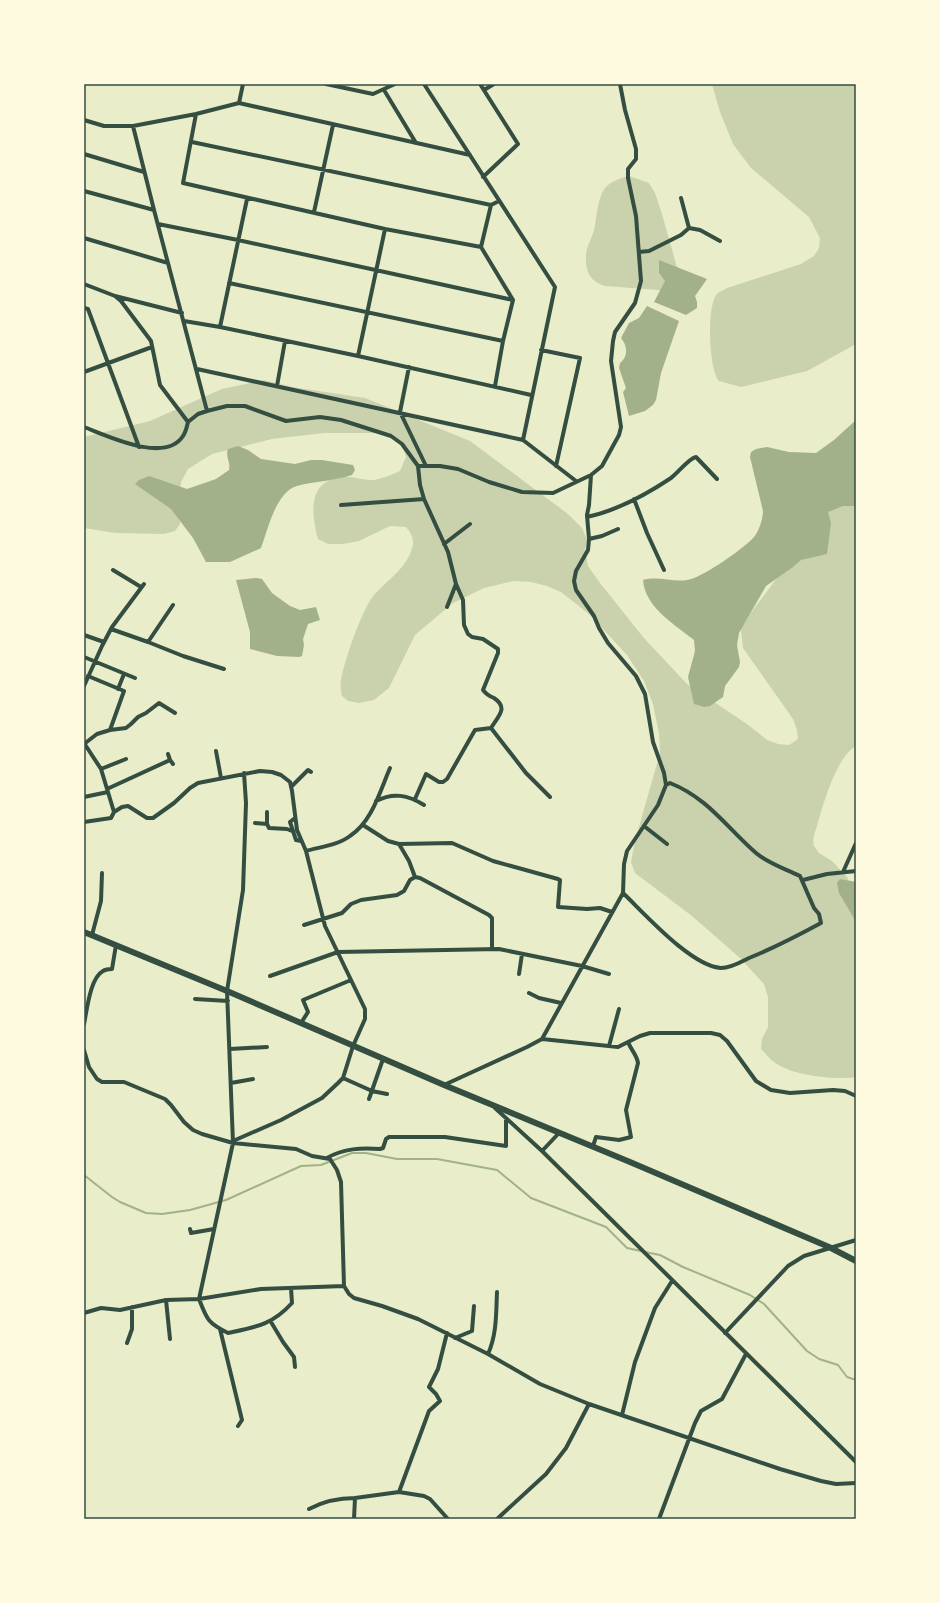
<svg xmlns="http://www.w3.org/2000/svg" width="940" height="1603" viewBox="0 0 940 1603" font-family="Raleway,sans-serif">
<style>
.green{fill:#cad2ad}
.water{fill:#a3b18a}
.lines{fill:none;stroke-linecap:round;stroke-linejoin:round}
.stream{stroke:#a3b18a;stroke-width:2}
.minor{stroke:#344e41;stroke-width:4}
.trunk{stroke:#344e41;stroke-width:6}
.neatline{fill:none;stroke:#344e41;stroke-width:1.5}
</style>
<rect width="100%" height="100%" fill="#e9edc9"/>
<!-- green -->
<path class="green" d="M712,84H856V344L807,371L741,387L719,381C709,371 706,306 717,294C719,292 724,290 727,288L801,264L814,256L819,248L820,238L809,217L751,168L733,144L720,112Z
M629,176L649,183L655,193L662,214L678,271L671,291L605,286C590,282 585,271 586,256C586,247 592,238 594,230C597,217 597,199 605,188C611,181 621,178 629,176Z
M264,380L292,387L365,398L470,441L568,514L582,528L587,540L585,550L588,566L600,583L643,637L687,684L747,724L767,740L778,744L789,745L798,739L797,730L793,719L743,648L741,629L750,614L820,520L834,506L856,494V746C834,758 820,816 813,840L814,846L819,853L832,861L847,877L856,899V1077C835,1080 795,1076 777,1064C771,1061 766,1054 761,1049L762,1039L768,1027V997L764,984L740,958L692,916L635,873L631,862L635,841L660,753L659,734L653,704L644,681L627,655L589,614L561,592L547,586L531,582L513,581L484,588L453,603L415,635L389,688L374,700L359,703L348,701L342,696C341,691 340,685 341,680C344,662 362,609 374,595C385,582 403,571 410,554C415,543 414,536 406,527L390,526L359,541L343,544H328L318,539C311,514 307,480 343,477C353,476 364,481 374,480C383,478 392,475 400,471L406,457L401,442L386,433H324L272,439L212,454L188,469L181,482L179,498L180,524L175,531L164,534L115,533L84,528V437L150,421L222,389Z"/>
<!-- water -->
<path class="water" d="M659,260L707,279L695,296L697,302V308L686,315L654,302L665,281L659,273Z
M647,306L679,321L661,373L656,400L653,405L645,411L629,416L623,392L626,388L619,368L620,363C629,356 627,345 621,338L629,323L639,318Z
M856,420V506H843L828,512L831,523L827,554L801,560L793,567L766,586L739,633L737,645L740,662L739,667L725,686L723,697L710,706L704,707L694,704L688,677L695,651L694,640C674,624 645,607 643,580C660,575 675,584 691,579C704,576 746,547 754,537C759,531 763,519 763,511L750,457L751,452L756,449L767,447L789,452L816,453L834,440Z
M238,446L248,450L261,459L295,464L311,460H322L353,465L355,470L352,475C334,481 315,481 297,486C276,492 268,529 261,548L230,562H206L193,538L171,509L135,484L139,480L149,476L187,489L216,479L229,470C231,462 225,457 228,449Z
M257,578L262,579L272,593L290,606L300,610L316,607L320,620L308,624L303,639L304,645L302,656L299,657L277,656L250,649V632L236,580Z
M840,879L856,882V922L839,893L837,883Z"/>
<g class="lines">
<!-- stream -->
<path class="stream" d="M84,1175L112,1197L120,1202L146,1213L162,1214L190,1210L226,1200L301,1166L321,1165L352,1153H366L397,1159H437L497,1170L531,1198L606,1227L627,1248L641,1251
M645,1252L660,1255L683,1267L750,1295L764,1304L807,1351L819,1359L838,1365L847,1377L856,1380"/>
<!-- minor -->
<path class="minor" d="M326,84L373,94L395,84
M424,84L555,287L523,440
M480,84L518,144L483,177
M384,90L416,143
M484,90L494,84
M239,103L243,84
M196,114L183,183L385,229L481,247
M84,120L104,126H133L196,114L239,103L470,155
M133,126L154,210L207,411
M192,142L491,205
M84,154L144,172
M84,191L154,210
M314,212L333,125
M158,224L238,240L513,300
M689,228L700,230L720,241
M84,238L168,263
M639,252L649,251L681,235L689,228L681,198
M229,283L503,341
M84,284L115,296L182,313
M84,308L88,309L139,447
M184,321L220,327L358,356L531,395
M220,327L247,199
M541,350L580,358L556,466
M358,356L385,229
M409,367L400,412L426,466
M197,369L523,440L576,481
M84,372L152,347
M277,386L285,341
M495,386L503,341L513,300L481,247L491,205L499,201
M188,422L198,414L207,411L227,406H245L286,421L320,417L341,420L391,436L402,444L418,466L420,485L424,499L448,552L456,584L447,607
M84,427C108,436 165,464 183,436C186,432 187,426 188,422L160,385L151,341L121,301L115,296
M418,466H440L458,469L489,482L522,492L553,493L591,475L602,466L619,435L621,427L611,361L613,341L615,332L635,303L641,281L636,216L628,178V169L636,159V149L625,110L620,84
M634,499L647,533L664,570
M341,505L424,499
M587,517C615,511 647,494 671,478C678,473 689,458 696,457L717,479
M589,539L602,536L618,529
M444,544L470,524
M113,570L141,587
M111,629L148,642L173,605
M84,635L104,642
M148,642L183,656L224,669
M84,657L135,678
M84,686L102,646L112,627L144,584
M118,689L124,674
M491,728L526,773L550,797
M110,730L126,728L131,724L138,717L146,713L159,703L175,713
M84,743L101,769L114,812
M84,744L97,734L110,730L124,691L88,676
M216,751L221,778
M168,754L170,760
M101,769L126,759
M244,773L246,803L243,890L227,991L233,1143L199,1299C207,1320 208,1323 228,1333C256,1327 272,1325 292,1303L291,1288
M291,787L308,770L311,772
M107,789L170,760L173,764
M84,797L108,792
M415,799L426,774L439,782H443L447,779L475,730L491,728C498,716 509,708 494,698C489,696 486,694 483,690L498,653V649L483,639L472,637L468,634L464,625L463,600L456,584
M376,801C393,792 408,795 424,805
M267,812V824L269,828L287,829L292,831
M295,818L290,822L296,840L301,841
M84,822L111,818L114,812L122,807L128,806L147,818H153L174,803L190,788L198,783L260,771L272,772L281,775L290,782L292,791L297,830L306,851L325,926L365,1009V1019L353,1046L343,1078L338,1083L322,1098L281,1120L233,1141
M255,823L267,824
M363,825L388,841L399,844
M644,826L667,844
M306,851C320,847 338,845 350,836C372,822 380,791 390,768
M843,872L856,843
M803,880L827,874L856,871
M623,893C645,914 691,966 721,968C731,968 741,962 749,958C774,948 797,936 821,923L819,914L814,908L800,876C786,869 769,864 756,853C727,828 708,798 670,783L666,785
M304,925L342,913L351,904L361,900L397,895L404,891L410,880L415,877
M92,935L101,901L102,873
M492,949V918L489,915L420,878L415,877L409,861L399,844L452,843L493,861L558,879L560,880L558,907L587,909L600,908L612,912
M519,974L522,954
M270,976L338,952L499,949L582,966L609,974
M529,993L539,998L561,1003
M195,999L228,1001
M301,1023L308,1012L303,1000L351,980
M84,1024C87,1010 90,978 103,971C106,969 110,969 112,969L116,945
M542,1039L618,1047L640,1036L650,1033H711L720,1035L727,1041L756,1081L771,1090L790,1093L833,1090L845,1091L856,1096
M609,1046L619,1009
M230,1049L267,1047
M84,1050L89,1067L97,1079L102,1082H124L165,1099L171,1105L184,1122L193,1130L202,1134L233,1143L296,1149L312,1156L330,1159L337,1170L341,1182L344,1286L349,1294L354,1298L382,1306L418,1319L488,1354L540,1384L589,1404L780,1469L821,1481L836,1484L856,1483
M343,1078L372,1091L387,1094
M231,1083L253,1079
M444,1085L527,1047L542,1039L623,893L624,864L627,851L658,805L666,785L664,773L653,742L645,694L636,676L608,643L599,628L594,616L576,590L574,581L576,571L588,550L589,539L587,515L589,505L591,475
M369,1099L383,1059
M495,1108L542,1151L856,1462
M593,1146L596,1137L619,1140L631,1137L626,1110L638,1063C637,1055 631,1050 628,1042
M542,1151L559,1133
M327,1158C344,1148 361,1148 380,1149L383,1148L386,1139L389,1137H445L506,1146V1118
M190,1229L191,1233L214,1229
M166,1300L170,1339
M84,1313L101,1308L120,1310L166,1300L199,1299L261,1289L344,1286
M271,1322L283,1342L294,1357L295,1367
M220,1329L242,1420L238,1426
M447,1333L438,1369L429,1387L436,1394L440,1401L429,1411L399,1492L424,1496L430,1499L448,1519
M725,1333L788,1266L804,1256L856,1240
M455,1338L472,1331L474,1306
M127,1343L132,1329V1307
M488,1354C497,1334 496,1313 497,1292
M622,1415L635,1362L655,1308L672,1281
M309,1509C324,1501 338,1498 355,1498
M354,1519L355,1498L399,1492
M497,1519L546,1474L566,1448L589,1404
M659,1519L695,1423L701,1411L722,1399L746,1354"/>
<!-- trunk -->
<path class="trunk" d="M84,932L227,991L444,1085L630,1162L829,1247L856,1261"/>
</g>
<!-- border -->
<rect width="940" height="1603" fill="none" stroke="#fefae0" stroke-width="170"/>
<rect x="85" y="85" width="770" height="1433" class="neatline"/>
</svg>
